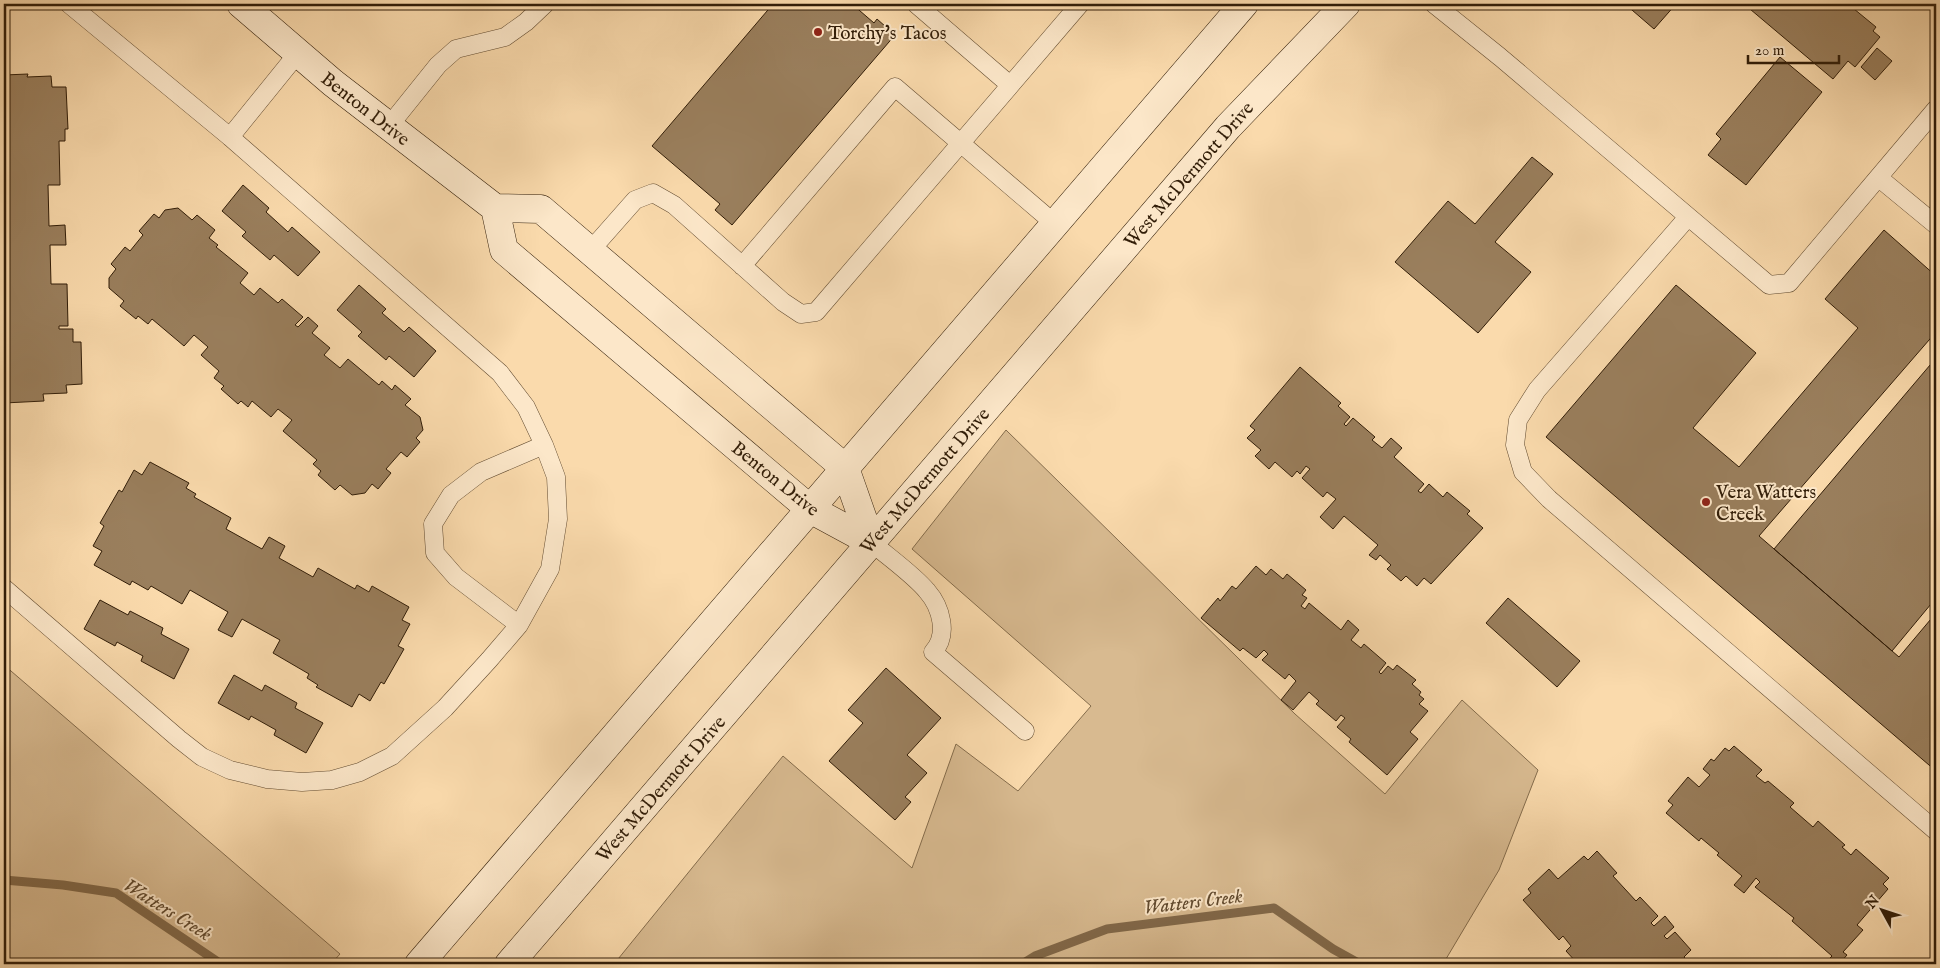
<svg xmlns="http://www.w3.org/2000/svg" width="1940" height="968" viewBox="0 0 1940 968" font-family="'IM FELL English',serif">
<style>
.green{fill:#d8ba90;stroke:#846c4c}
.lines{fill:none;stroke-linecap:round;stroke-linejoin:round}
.stream{stroke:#816849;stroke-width:9}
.building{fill:#9a7f5d;stroke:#311d08}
.lane-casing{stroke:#634c31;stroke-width:19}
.secondary-casing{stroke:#311d08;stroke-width:29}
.lane{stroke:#fce7c9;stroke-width:18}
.secondary{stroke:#fce7c9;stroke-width:28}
.poi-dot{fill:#8f2418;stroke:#fce7c9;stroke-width:2}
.labels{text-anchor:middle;stroke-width:4;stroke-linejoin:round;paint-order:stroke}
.poi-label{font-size:19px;fill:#311d08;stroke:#fce7c9;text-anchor:start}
.street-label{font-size:19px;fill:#311d08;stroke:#fce7c9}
.water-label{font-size:20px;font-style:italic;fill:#60492e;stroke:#fce7c9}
</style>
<rect width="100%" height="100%" fill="#fadaac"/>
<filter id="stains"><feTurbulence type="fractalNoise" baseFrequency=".004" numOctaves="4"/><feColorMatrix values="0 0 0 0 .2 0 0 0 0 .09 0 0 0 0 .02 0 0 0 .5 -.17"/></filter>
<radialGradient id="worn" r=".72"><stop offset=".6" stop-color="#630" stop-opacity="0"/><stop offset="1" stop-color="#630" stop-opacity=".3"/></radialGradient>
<!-- green -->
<path class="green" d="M1006,430L1295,714L1385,794L1462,700L1538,770L1499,870L1443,964H614L783,756L912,868L956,744L1018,791L1091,706L912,549Z
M4,665L340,954L331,964H4Z"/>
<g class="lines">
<!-- stream -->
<path class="stream" d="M4,880L63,885L116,893L221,964
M1022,964L1035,956L1107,929L1274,908L1333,949L1360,964"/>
</g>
<!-- building -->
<path class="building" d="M773,4H852L874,23L877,19L895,35L732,225L715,210L720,204L652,146Z
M1625,4H1676L1654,29Z
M1744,4H1848L1876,27L1873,31L1880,37L1855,67L1848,61L1833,79Z
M1877,48L1892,61L1875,80L1861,67Z
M1780,57L1822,92L1746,185L1708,155L1721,139L1716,134Z
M28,74L27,77L51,76L52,87H66L68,129H65V141H59L60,185H48L49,226L65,225L66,245H50L51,284H67L68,326H59V329H73V342H81L82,384L66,385L67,393L43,394L44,401L4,403V75Z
M1532,157L1553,174L1495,242L1531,272L1478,333L1395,262L1448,201L1475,224Z
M243,185L269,208L266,212L288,232L292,227L320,252L298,276L274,255L270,260L242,236L246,232L222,211Z
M178,208L192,220L197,215L215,230L209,238L218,245L216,247L248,273L240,283L254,295L260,288L278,303L282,299L303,317L295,325L298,327L308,317L318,326L312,333L330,348L324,355L340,368L348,359L379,385L382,381L392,390L395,385L411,399L405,405L420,417L423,430L416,438L420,442L407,457L401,452L386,469L391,473L378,489L372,484L365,493L352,495L340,485L335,490L318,475L321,471L313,464L317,460L283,431L292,420L278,409L271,417L252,401L248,407L241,401L238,404L221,389L224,386L214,378L219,371L201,355L208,347L194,335L184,346L152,319L148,324L138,316L136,319L120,306L124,301L109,288V278L116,269L111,264L125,247L130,251L143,235L139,231L154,214L159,218L165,210Z
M1884,230L1936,276V332L1759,536L1899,657L1936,613V771L1546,437L1676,285L1756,353L1693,428L1739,467L1858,328L1825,299Z
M359,285L386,309L382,313L404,332L409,327L436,351L414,377L389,356L386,360L358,336L362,332L337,310Z
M1936,358V598L1892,651L1774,549Z
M1300,367L1341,403L1338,406L1350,417L1344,424L1346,426L1353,418L1375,437L1372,440L1382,448L1391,438L1402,448L1394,457L1424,484L1418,491L1421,493L1429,484L1443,497L1447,492L1470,511L1467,514L1483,528L1431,584L1424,578L1417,586L1406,576L1401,581L1387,569L1391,565L1380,555L1376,560L1369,555L1378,545L1344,516L1333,529L1320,517L1336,499L1327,492L1323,497L1302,478L1310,469L1306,466L1300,474L1297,471L1292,477L1275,462L1269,469L1255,456L1261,450L1247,438L1255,430L1250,426Z
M150,462L189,483L186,488L196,494L194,497L231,518L226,529L262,549L269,537L285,546L279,558L313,577L318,568L355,589L357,585L369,592L372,586L409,607L402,620L410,624L398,646L404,649L384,684L381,682L370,701L359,694L352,707L316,687L318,685L307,678L309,674L273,653L280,640L242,619L232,637L218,630L228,612L190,590L182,604L151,586L148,590L132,581L130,585L94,565L102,551L93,546L104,526L100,523L119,490L122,492L134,470L142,475Z
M1256,566L1266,575L1271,569L1283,579L1287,574L1306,590L1302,595L1307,598L1301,606L1305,609L1309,603L1341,630L1348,620L1359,630L1351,640L1361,648L1364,644L1386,663L1379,672L1381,674L1388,666L1393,670L1397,665L1416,680L1412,684L1421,692L1419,695L1424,699L1419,704L1428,711L1410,732L1418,739L1387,775L1349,742L1351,739L1337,727L1345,718L1341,715L1336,721L1316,704L1319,701L1309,692L1293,710L1281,700L1296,681L1289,674L1285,679L1262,660L1268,654L1264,650L1256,658L1243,648L1240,651L1201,618L1218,598L1220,601L1232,586L1236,589Z
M1508,598L1580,661L1557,687L1486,623Z
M100,600L128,615L130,611L163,628L161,634L189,649L174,679L141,661L143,656L117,642L115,646L84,629Z
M886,668L941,718L907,755L927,773L905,797L911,802L895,820L829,761L863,723L848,710Z
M234,675L262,691L265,685L297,703L295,708L323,723L306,753L274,735L276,730L251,716L249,720L218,703Z
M1734,746L1762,770L1756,776L1765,783L1768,781L1794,803L1790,807L1813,827L1818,821L1845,845L1842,847L1851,855L1856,849L1889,878L1883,884L1888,889L1857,925L1863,930L1843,952L1847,955L1839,964H1835L1829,959L1832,956L1792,921L1794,918L1755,887L1760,882L1756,878L1744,893L1734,885L1742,876L1717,855L1719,853L1701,838L1699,841L1666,813L1673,805L1668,801L1688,777L1699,787L1710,775L1703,769L1711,759L1714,761L1725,748L1729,751Z
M1597,851L1617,873L1613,876L1636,901L1640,897L1658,916L1651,923L1654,926L1665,916L1674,927L1664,936L1667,939L1675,932L1691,950L1684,957L1690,964H1578L1566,951L1571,946L1563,936L1559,940L1523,900L1531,893L1528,889L1549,869L1558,879L1584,856L1588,860Z"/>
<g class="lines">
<!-- lane casing -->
<g class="lane-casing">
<path id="lane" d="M916,4L1010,85
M1434,4L1500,57L1769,285L1789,283L1936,109
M389,126L438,65L456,49L505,37L526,22L545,4
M230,137L298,53
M1879,178L1936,225
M1688,217L1537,390L1518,420L1515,445L1523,472L1549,499L1936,831
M590,251L635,200L653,193L674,205L783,302L801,314L816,312L1080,4
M742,266L895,87L1055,224
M871,542C887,556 914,575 927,591C941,607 949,635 933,652L1025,731
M4,588L179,739L202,757L230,770L267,779L302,782L332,780L360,772L392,756L445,708L489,660L519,625L550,569L558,519L556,477L544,445L526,407L500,373L230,137L69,4
M519,625L456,577L435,553L433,524L451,495L481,472L544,445"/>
</g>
<!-- secondary casing -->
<g class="secondary-casing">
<path id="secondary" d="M241,4L333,83L495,208L541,209L845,468L871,542
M495,208L504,250L810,509L871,542
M419,964L1244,4
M509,964L1228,127L1346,4"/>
</g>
<!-- lane -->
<use href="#lane" class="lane"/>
<!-- secondary -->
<use href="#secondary" class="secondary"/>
</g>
<!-- markers -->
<g class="poi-dot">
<circle cx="818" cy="32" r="5"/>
<circle cx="1706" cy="502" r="5"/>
</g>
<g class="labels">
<!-- poi labels -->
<g class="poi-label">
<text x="828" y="39">Torchy's Tacos</text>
<text x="1716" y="498">Vera Watters<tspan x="1716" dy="22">Creek</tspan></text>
</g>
<!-- street labels -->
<g class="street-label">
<text transform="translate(366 108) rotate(38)" y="7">Benton Drive</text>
<text transform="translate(1188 174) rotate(-49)" y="7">West McDermott Drive</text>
<text transform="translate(776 478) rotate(39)" y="7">Benton Drive</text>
<text transform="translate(924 480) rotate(-49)" y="7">West McDermott Drive</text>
<text transform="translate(660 788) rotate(-49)" y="7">West McDermott Drive</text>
</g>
<!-- water labels -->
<g class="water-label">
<text transform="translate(1193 901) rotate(-7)" y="7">Watters Creek</text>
<text transform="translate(168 909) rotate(32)" y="7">Watters Creek</text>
</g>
</g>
<!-- margin -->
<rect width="1940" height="968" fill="none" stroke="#fadaac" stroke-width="20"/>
<rect x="5" y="5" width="1930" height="958" fill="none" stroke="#311d08" stroke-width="2.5"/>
<rect x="10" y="10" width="1920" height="948" fill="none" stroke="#311d08"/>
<!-- north arrow -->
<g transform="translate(1882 910) rotate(310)" stroke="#fce7c9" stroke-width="4" paint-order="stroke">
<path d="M0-4L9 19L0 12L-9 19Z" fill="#311d08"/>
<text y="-8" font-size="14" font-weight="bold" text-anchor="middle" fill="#311d08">N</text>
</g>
<!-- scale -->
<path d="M1748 55v8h91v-8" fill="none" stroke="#311d08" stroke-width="2.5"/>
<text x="1755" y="55" font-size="15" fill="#311d08" stroke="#fce7c9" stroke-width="4" paint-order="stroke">20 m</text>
<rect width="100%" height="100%" filter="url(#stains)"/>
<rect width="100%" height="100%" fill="url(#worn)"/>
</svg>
